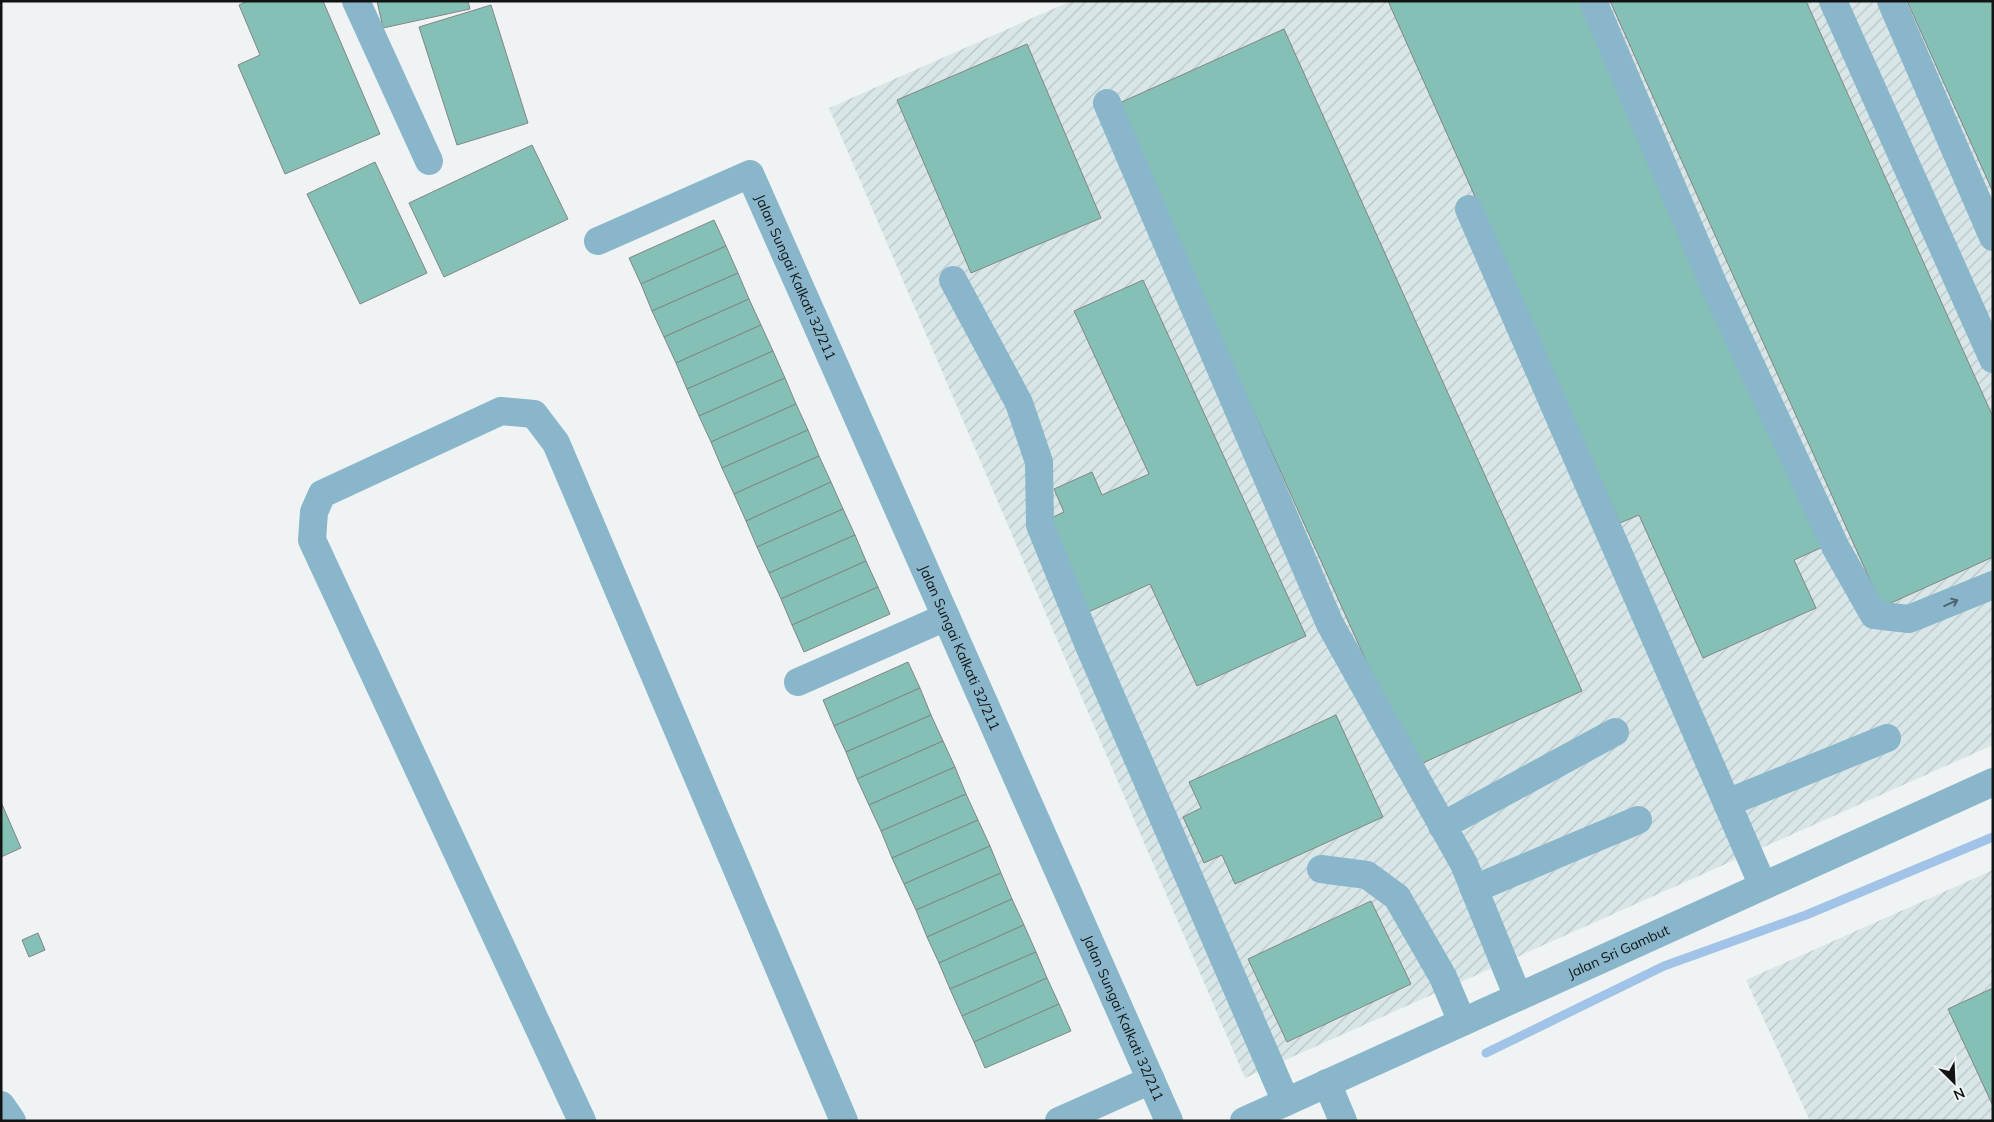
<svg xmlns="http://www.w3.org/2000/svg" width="1994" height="1122" viewBox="0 0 1994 1122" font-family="Mulish,sans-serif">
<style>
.industrial{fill:url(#industrial-furrows)}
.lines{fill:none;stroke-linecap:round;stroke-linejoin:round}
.stream{stroke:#a0c3e7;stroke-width:9}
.building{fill:#84c0b5;stroke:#828685}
.minor{stroke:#89b6ca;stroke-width:28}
.oneway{stroke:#4e656f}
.labels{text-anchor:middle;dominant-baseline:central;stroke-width:4.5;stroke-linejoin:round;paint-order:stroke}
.street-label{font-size:14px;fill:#121414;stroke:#eff3f3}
</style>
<defs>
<pattern id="industrial-furrows" width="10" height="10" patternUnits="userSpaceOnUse" patternTransform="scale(1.25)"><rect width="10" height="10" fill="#d9e6e7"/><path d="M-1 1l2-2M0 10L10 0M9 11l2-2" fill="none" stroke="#b9c4c5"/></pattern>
</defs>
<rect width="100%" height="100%" fill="#eff3f3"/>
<!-- industrial -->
<g class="industrial">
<polygon points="1071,1 1993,1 1993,745 1245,1078 829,108"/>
<polygon points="1993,870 1993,1121 1810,1121 1746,980"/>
</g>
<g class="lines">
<!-- stream -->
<polyline class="stream" points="1486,1053 1664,966 1806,915 1993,837"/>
</g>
<!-- building -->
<g class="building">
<polygon points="247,1 323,1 380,134 285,174 238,65 260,55 239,5"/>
<polygon points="377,1 468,1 470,9 383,28"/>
<polygon points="1388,1 1583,1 1825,546 1794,560 1816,608 1703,658 1639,515 1620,523"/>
<polygon points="1610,1 1806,1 1993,417 1993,557 1882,607"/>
<polygon points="1907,1 1993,1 1993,192"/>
<polygon points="491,5 528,123 457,145 419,27"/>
<polygon points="1284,29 1582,691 1414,767 1115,105"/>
<polygon points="1027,44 1101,218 971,273 897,100"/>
<polygon points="532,145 568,219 444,277 409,203"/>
<polygon points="375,162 427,273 360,304 307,194"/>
<polygon points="714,220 726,246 641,284 629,258"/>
<polygon points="726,246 738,273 652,311 641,284"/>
<polygon points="738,273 749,299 664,337 652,311"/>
<polygon points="1143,280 1306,636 1197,686 1150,584 1084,614 1042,522 1064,512 1054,489 1092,472 1102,495 1149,474 1074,311"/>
<polygon points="749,299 761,325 676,363 664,337"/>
<polygon points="761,325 773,351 687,389 676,363"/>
<polygon points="773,351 785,378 699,416 687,389"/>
<polygon points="785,378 796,404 711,442 699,416"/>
<polygon points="796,404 808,430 722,468 711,442"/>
<polygon points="808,430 819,456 734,494 722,468"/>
<polygon points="819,456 831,482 746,521 734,494"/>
<polygon points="831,482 843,509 757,547 746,521"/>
<polygon points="843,509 855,535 769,573 757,547"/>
<polygon points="855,535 866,561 781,599 769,573"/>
<polygon points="866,561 878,587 792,625 781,599"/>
<polygon points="878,587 890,614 804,652 792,625"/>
<polygon points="908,662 920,688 834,726 823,700"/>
<polygon points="920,688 931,715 846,752 834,726"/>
<polygon points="931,715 943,741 857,779 846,752"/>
<polygon points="1336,715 1383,817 1235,884 1222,855 1204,863 1183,817 1201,808 1189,782"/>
<polygon points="943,741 955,767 869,805 857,779"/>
<polygon points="955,767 966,794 881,831 869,805"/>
<polygon points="966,794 978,820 892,858 881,831"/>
<polygon points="1,802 21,848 1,857"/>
<polygon points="978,820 990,846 904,884 892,858"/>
<polygon points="990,846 1001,873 916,910 904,884"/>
<polygon points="1001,873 1012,899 927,937 916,910"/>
<polygon points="1012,899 1024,925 939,963 927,937"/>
<polygon points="1371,901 1411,984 1287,1042 1248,959"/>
<polygon points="1024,925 1036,952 950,989 939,963"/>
<polygon points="38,933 45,950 29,957 22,940"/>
<polygon points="1036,952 1047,978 962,1016 950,989"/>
<polygon points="1047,978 1059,1004 974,1042 962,1016"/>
<polygon points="1993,988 1993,1106 1948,1009"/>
<polygon points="1059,1004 1071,1031 985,1068 974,1042"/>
</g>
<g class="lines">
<!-- minor -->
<g class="minor">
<polyline points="356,1 429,161"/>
<polyline points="1593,1 1714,286 1836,548 1874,615 1909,619 1993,585"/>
<polyline points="1833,1 1993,359"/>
<polyline points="1891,1 1993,237"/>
<polyline points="1107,103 1330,624 1464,864 1518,997"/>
<polyline points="1469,209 1763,886"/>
<path id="s1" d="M598,241L750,174L1169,1121"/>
<polyline points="953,280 1019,403 1039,462 1040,525 1087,641 1286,1102"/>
<polyline points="798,682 946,617"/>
<polyline points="1727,803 1887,738"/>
<polyline points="1442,826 1615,732"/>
<polyline points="1321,869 1367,875 1397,897 1443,977 1462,1022"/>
<polyline points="1474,889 1638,820"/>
<polyline points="1327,1083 1343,1121"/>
<polyline points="1,1105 12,1121"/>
<polyline points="582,1121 312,540 314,512 322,494 501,411 534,414 556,443 844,1121"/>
<polyline points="1059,1121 1151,1080"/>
<path id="s2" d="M1244,1121L1993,782"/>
</g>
</g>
<!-- one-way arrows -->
<defs><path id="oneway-shaft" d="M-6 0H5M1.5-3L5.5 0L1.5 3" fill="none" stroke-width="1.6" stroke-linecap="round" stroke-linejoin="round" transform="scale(1.25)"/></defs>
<use class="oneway" href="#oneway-shaft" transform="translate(1951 603) rotate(-24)"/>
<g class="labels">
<!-- street labels -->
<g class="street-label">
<text stroke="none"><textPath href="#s1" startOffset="279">Jalan Sungai Kalkati 32/211</textPath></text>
<text stroke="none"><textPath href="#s1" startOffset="684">Jalan Sungai Kalkati 32/211</textPath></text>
<text stroke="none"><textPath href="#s2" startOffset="411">Jalan Sri Gambut</textPath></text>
<text stroke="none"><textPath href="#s1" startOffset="1089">Jalan Sungai Kalkati 32/211</textPath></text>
</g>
</g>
<!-- border -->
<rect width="1994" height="1122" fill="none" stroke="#121414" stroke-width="5"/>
<!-- north arrow -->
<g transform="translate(1954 1082) rotate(156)" stroke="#eff3f3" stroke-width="4" paint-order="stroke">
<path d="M0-4L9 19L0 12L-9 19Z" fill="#121414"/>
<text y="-8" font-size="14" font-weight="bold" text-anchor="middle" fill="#121414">N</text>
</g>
</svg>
